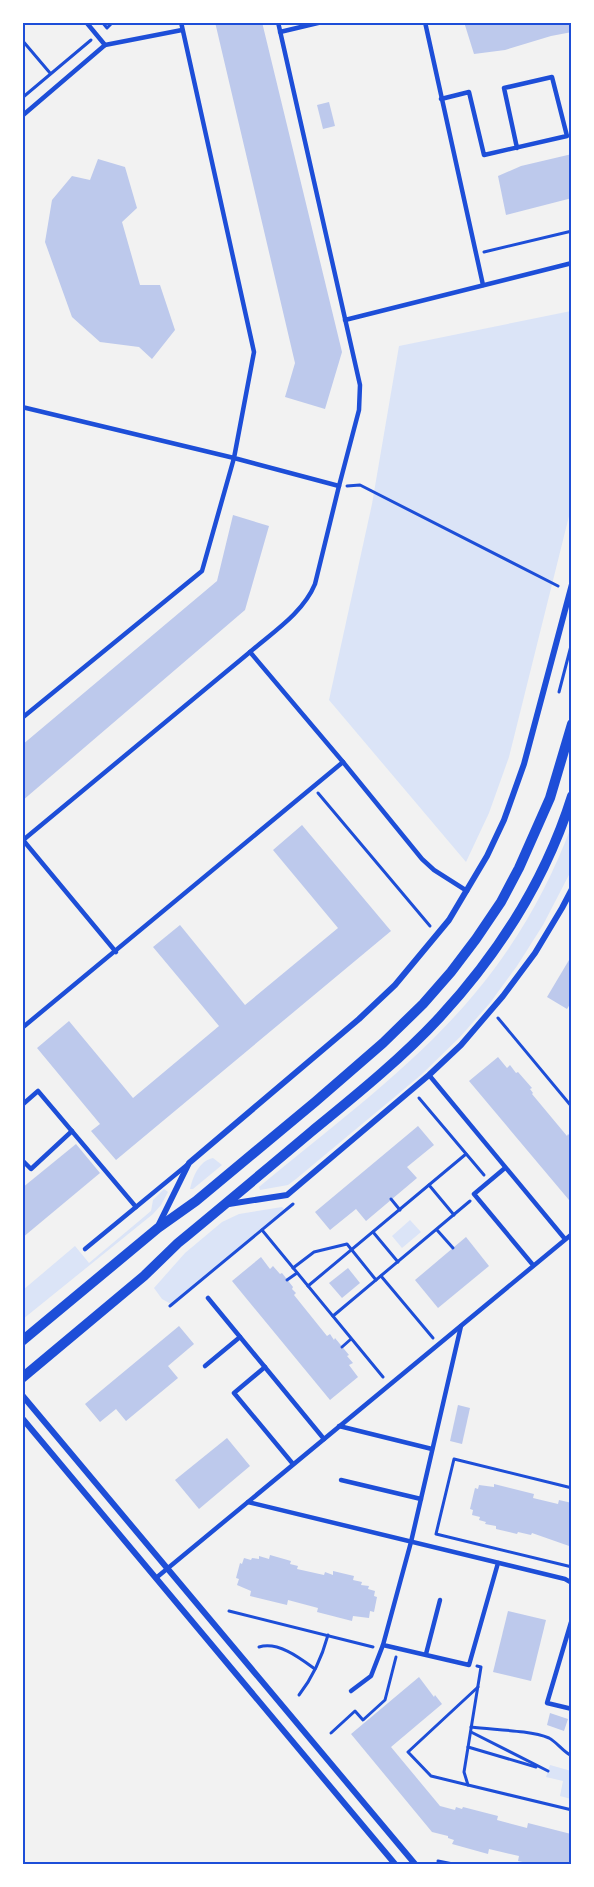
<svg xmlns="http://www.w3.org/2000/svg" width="594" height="1887" viewBox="0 0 594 1887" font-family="Montserrat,sans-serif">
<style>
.green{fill:#dbe4f7}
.building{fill:#bdc9ec}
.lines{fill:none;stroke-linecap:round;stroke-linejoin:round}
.path{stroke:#1d4ed8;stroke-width:3}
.service{stroke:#1d4ed8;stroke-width:4.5}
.minor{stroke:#1d4ed8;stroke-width:6}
.tertiary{stroke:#1d4ed8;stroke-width:10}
.neatline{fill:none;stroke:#1d4ed8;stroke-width:2}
</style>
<rect width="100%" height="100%" fill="#f2f2f2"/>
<!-- green -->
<g class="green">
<polygon points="571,311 571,508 509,757 489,813 466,862 329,700 372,504 399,346"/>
<path d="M571,827V871L543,925L517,966L490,1003L460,1037L421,1075L296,1179L288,1185L260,1190L259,1187C333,1125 414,1067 476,992C517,943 549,886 571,827Z"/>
<path d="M213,1158L222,1165L193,1189H190C193,1176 199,1161 213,1158Z"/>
<polygon points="164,1189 168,1192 161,1205 153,1214 23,1319 23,1290 75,1246 89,1263 151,1211 153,1200"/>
<polygon points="282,1207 285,1210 171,1304 162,1299 154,1288 185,1253 222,1222 239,1214"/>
<polygon points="410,1220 421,1232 402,1248 392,1236"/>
<polygon points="550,1765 571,1771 571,1799 560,1796 563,1781 546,1777"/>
</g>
<!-- building -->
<g class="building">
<polygon points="215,22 262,22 342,352 325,409 285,397 295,363"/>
<polygon points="464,22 572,22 572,32 551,36 505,50 474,54"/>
<polygon points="329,102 335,126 323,129 317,105"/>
<polygon points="572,154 572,198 506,215 498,176 521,166"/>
<polygon points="98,159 125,167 137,208 122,222 140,285 160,285 175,330 152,359 139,347 100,342 72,317 45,242 52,200 72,176 90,180"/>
<polygon points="233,515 269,526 245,610 22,801 22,745 217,581"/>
<polygon points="302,825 391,931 116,1160 91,1131 100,1124 37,1048 69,1021 133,1098 219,1026 153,947 180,925 245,1005 338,928 273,850"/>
<polygon points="572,955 572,1001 567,1009 547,997"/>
<polygon points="498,1057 507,1068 510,1065 516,1073 518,1072 532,1088 530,1089 533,1093 532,1094 567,1136 568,1134 572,1138 572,1197 569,1200 469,1081"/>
<polygon points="418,1126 434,1145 407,1167 417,1178 366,1221 356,1209 330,1230 315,1212"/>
<polygon points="76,1144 100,1173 22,1238 22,1188"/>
<polygon points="466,1237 489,1266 438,1308 415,1280"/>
<polygon points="261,1257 270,1269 273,1266 280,1274 282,1273 293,1287 292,1289 296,1293 294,1295 327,1336 330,1334 334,1340 335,1338 349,1355 347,1356 353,1363 349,1365 358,1377 330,1400 232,1281"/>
<polygon points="348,1268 360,1283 342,1298 329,1283"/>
<polygon points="179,1326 194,1344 168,1366 178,1378 126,1421 116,1409 100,1422 85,1404"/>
<polygon points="458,1405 470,1408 462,1444 450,1441"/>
<polygon points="227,1438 250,1466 199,1509 175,1480"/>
<polygon points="494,1484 534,1494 533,1498 558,1504 559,1500 572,1503 572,1547 532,1533 531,1535 518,1532 517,1534 496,1529 496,1526 485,1524 486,1522 479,1520 480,1517 472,1515 473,1510 470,1509 475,1488 478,1489 479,1485 494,1487"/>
<polygon points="270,1555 291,1561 290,1564 298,1566 297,1569 324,1575 325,1572 333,1575 333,1571 354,1576 353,1580 362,1582 361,1585 369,1586 368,1589 375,1591 374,1596 377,1597 374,1612 370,1611 369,1618 353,1616 352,1621 317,1612 318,1608 288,1600 287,1605 250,1596 251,1591 237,1585 239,1579 236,1578 240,1563 242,1564 244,1558 251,1560 252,1558 259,1559 259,1556 269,1559"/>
<polygon points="508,1611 546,1620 531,1681 493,1672"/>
<polygon points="419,1677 434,1697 435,1695 442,1704 391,1747 440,1806 455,1810 456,1807 462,1809 463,1807 498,1816 497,1820 527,1828 528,1823 571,1834 572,1859 570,1864 532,1864 518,1861 519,1856 489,1849 488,1854 452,1844 454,1840 448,1838 448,1836 432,1832 351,1734"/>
<polygon points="550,1713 568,1719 564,1731 547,1725"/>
</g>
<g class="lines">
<!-- path -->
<g class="path">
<polyline points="102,22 107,28 113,22"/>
<polyline points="22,40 50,73"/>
<polyline points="22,98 91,40"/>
<polyline points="484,252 572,231"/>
<polyline points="347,486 360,485 558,586"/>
<polyline points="559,692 572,642"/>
<polyline points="318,793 430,926"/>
<polyline points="498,1018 572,1107"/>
<polyline points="419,1098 484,1175"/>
<polyline points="429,1185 454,1215"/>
<polyline points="391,1199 400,1210"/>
<polyline points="262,1230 383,1377"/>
<polyline points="437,1230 453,1248"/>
<polyline points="373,1232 398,1262"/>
<polyline points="293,1268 314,1252 347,1244 376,1280"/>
<polyline points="381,1276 433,1338"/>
<polyline points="287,1280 297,1273"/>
<polyline points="308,1286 466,1154"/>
<polyline points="170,1306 293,1204"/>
<polyline points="333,1316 470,1201"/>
<polyline points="342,1347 351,1339"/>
<polyline points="572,1488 454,1459 436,1534 572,1567"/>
<polyline points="229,1611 373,1647"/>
<path d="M259,1647C278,1641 300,1658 315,1669"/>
<polyline points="477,1666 481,1667 464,1772 468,1785 572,1810"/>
<path d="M299,1695C313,1677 322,1657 328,1635"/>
<path d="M471,1727C493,1730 529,1730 549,1738C557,1742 563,1752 572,1756"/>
<polyline points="471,1732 548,1771"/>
<polyline points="331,1733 355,1711 363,1720 385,1700 396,1657"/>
<polyline points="468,1747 536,1767"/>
<polyline points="468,1785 431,1776 408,1752 478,1687"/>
<polyline points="438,1861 453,1864"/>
</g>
<!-- service -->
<g class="service">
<polyline points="86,22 105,45 182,30"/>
<polyline points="181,22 254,352 234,458 339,486 359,410 360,385 278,22"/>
<polyline points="425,22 483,285"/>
<polyline points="280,32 322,22"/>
<polyline points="441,99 469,92 484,155 567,136 552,77 504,88 517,148"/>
<polyline points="22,116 105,45"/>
<polyline points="345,320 572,263"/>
<polyline points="22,407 234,458 202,571 22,718"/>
<path d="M339,486L315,584C303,613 273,632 250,652L343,762"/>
<polyline points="23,840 116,952"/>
<polyline points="22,841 250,652"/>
<polyline points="22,1028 343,762 422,859 434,870 467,891"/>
<polyline points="429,1075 565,1239"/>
<polyline points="22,1105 38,1091 136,1207"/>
<polyline points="22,1160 31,1169 72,1131"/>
<polyline points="505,1168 474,1194 533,1265"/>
<polyline points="85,1249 187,1165"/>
<polyline points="208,1298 324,1439"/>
<polyline points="461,1326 411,1542 383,1645 469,1665 498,1563"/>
<polyline points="205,1366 240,1337"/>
<polyline points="265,1367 234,1393 293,1464"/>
<polyline points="339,1426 432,1449"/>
<polyline points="341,1480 421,1499"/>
<polyline points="248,1502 565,1579 572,1583"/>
<polyline points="156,1578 572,1234"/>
<polyline points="572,1619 547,1703 572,1709"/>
<polyline points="426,1654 440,1600"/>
<polyline points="351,1691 371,1676 383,1645"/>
</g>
<!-- minor -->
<g class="minor">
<polyline points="229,1204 287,1195 429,1075 461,1045 503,996 535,953 562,908 572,889"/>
<polyline points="159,1224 189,1163 359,1019 395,985 449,920 487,856 504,820 524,764 572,584"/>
<polyline points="22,1395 415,1864"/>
<polyline points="22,1418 395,1864"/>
</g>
<!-- tertiary -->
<g class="tertiary">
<polyline points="22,1341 158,1228 196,1201 315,1102 383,1043 423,1004 451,972 476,939 501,902 519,868 550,798 572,724"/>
<path d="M22,1378L144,1276L178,1243C223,1206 267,1169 311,1132C355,1096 401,1059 440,1017C498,954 546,879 572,796"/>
</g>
</g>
<!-- border -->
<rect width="594" height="1887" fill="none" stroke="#ffffff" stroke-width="48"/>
<rect x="24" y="24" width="546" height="1839" class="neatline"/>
</svg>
